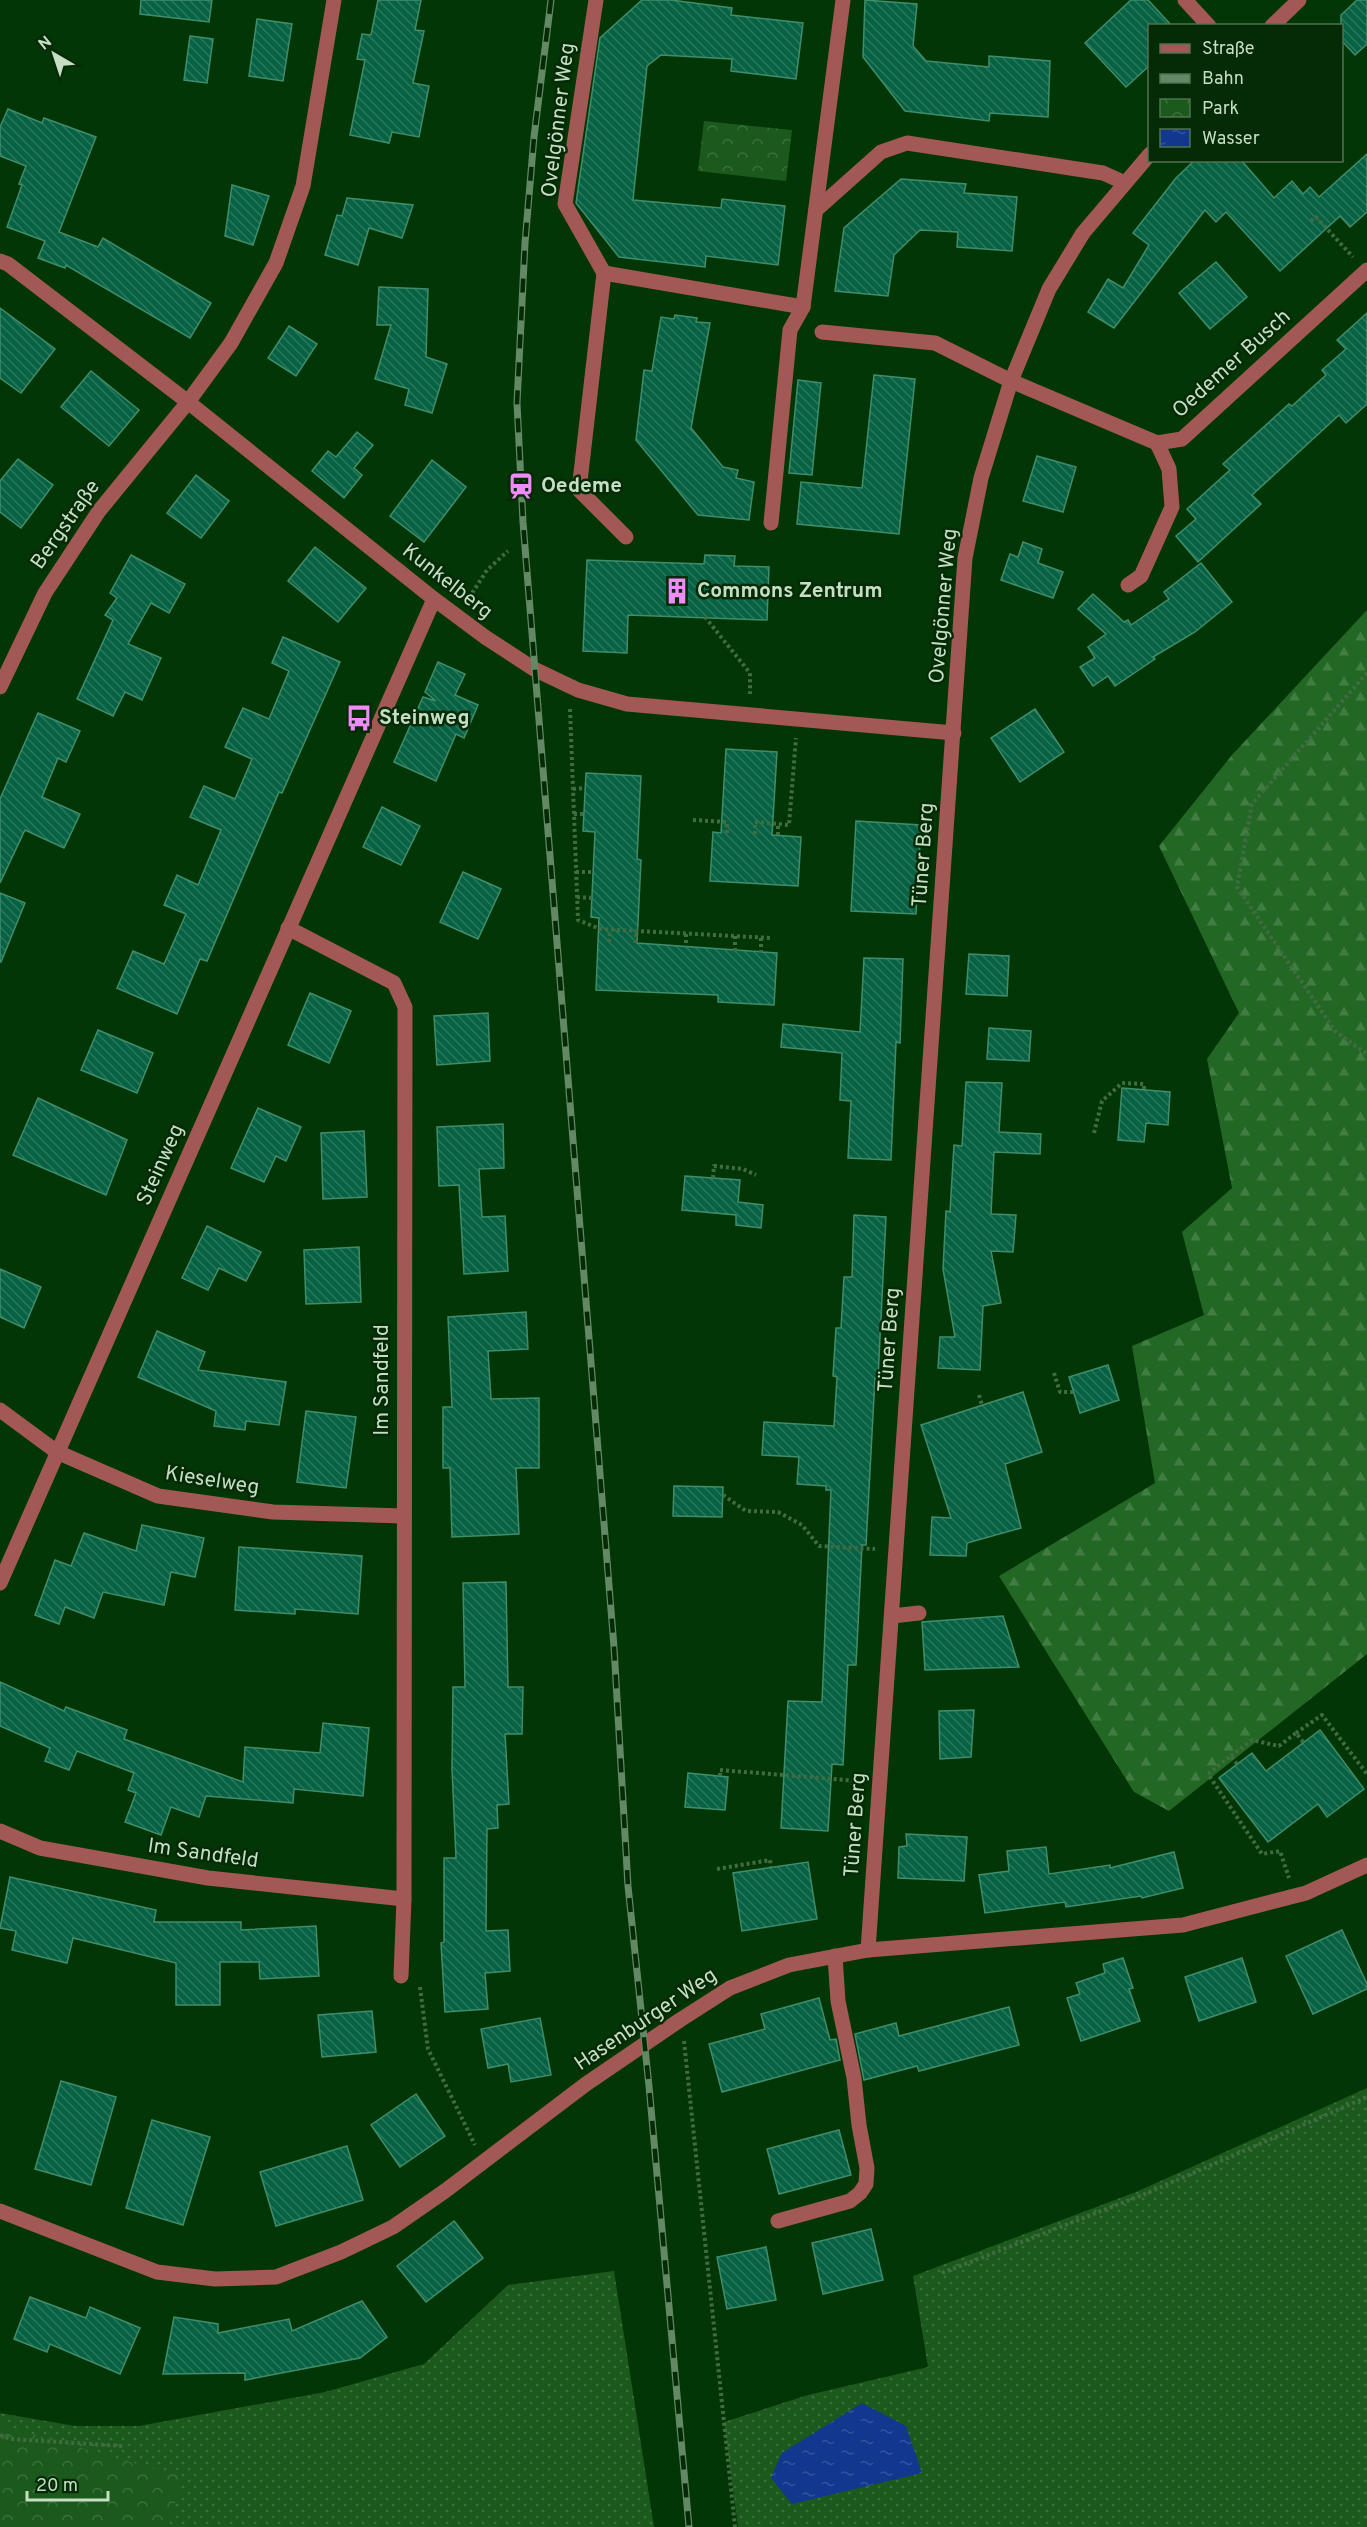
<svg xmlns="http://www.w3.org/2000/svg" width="1367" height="2527" viewBox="0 0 1367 2527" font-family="Overpass,sans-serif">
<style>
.grass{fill:url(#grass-dots)}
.forest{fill:url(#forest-firs)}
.park{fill:url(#park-crowns)}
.water{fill:url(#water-ripples)}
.building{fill:url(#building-back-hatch);stroke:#408d6c;stroke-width:1.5}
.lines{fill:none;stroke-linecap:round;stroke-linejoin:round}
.path{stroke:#416c42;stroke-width:4;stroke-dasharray:3 3;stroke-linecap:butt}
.minor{stroke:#a25956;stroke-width:15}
.rail-casing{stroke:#628963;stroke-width:7}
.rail{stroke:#052a06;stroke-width:4.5;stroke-dasharray:14;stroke-linecap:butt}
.labels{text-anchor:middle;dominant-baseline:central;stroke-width:5;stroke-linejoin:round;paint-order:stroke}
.street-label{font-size:21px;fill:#c6dfc4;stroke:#052a06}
.poi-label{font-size:21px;font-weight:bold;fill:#c6dfc4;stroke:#052a06;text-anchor:start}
</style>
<defs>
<pattern id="grass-dots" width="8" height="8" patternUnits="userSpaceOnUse" patternTransform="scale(1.5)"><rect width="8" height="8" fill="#1b591c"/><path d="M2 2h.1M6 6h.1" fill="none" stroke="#3b703b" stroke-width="1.8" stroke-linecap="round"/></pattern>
<pattern id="forest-firs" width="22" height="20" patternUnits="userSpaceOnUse" patternTransform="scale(1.5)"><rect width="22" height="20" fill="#236724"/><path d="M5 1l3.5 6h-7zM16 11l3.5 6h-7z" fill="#417c42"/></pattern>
<pattern id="park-crowns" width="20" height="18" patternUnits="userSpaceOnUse" patternTransform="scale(1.5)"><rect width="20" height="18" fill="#1b591c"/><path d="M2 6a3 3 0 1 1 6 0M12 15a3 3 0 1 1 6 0" fill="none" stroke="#3b703b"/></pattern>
<pattern id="water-ripples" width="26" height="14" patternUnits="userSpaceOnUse" patternTransform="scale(1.5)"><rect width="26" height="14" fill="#12378f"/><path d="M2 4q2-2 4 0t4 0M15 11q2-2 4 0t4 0" fill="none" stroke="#33549d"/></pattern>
<pattern id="building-back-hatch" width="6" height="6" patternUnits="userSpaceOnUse" patternTransform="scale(1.5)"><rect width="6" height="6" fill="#076143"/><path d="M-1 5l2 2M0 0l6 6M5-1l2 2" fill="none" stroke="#2a775c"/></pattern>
</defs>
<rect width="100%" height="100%" fill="#033606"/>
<!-- grass -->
<g class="grass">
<polygon points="1367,2088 1367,2527 738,2527 724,2422 808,2395 928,2367 913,2276 1136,2192"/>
<polygon points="614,2271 654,2527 0,2527 0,2413 75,2426 139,2426 325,2392 424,2364 508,2285"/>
</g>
<!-- forest -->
<polygon class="forest" points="1367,610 1367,1654 1169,1811 1134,1792 999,1576 1155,1483 1132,1346 1204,1315 1182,1232 1232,1188 1207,1059 1239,1013 1159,846 1232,755"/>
<!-- park -->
<g class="park">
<polygon points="704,121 792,130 786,181 698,171"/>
<polygon points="0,2425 183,2477 168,2527 0,2527"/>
</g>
<!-- water -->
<polygon class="water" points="862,2403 906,2426 922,2473 792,2504 771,2478 782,2453"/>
<!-- building -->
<g class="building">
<polygon points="141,0 212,0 209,22 140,14"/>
<polygon points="378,0 421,0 415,30 424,31 413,83 429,86 419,137 392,132 389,143 350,135 365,60 357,59 362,34 371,35"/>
<polygon points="642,0 671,0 732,8 731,15 803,23 796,79 731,71 732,59 661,55 647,66 633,200 721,208 722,199 785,206 778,265 706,256 705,267 619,257 576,203 600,38"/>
<polygon points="865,0 917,4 913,46 926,61 989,67 989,56 1050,61 1048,117 990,113 989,121 905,111 863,57"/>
<polygon points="1131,0 1148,0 1172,26 1149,26 1149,66 1126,87 1085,43"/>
<polygon points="1357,0 1367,0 1367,44 1355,55 1341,40 1341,15"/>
<polygon points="257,19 292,24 283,81 249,76"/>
<polygon points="190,36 213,39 207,83 184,80"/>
<polygon points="8,109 42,123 44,118 96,137 59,232 98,247 103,238 211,303 190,338 66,265 65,268 38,258 45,241 7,227 22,185 19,184 26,166 0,156 0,127"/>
<polygon points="1367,154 1367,212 1350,227 1340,216 1280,271 1226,212 1216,222 1205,210 1114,328 1088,312 1108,279 1123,288 1149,245 1133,233 1176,178 1195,160 1241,160 1274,198 1292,181 1303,194 1310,187 1319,197"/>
<polygon points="901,179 966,184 964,193 1017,197 1012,251 957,247 958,232 920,230 894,255 888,296 835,291 844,228"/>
<polygon points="232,185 269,196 253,245 225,236"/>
<polygon points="347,198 413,205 402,238 369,228 358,265 325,255 337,215 342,216"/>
<polygon points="1216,262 1247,297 1210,329 1179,293"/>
<polygon points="379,287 428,289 426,357 447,364 432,413 405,405 409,389 375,379 391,325 377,325"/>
<polygon points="0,308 55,349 21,393 0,378"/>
<polygon points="1367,313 1367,404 1346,423 1339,415 1252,495 1261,504 1198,562 1176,536 1196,519 1187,509 1230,470 1223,464 1289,404 1292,406 1326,375 1322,370 1346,349 1337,340"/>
<polygon points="675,315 697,318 696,322 710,323 691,428 723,467 738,470 736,478 754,482 749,520 698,515 636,440 644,370 652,371 661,317 674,319"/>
<polygon points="289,326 317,344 296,376 268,358"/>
<polygon points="91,371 139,410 109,446 61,407"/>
<polygon points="874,375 915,379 899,534 797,524 801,482 862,488"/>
<polygon points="798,380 821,383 812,475 789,473"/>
<polygon points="357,432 373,445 354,468 362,475 344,498 312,471 328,451 336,457"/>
<polygon points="1037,456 1076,467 1063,512 1023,501"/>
<polygon points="18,459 53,485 21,528 0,512 0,481"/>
<polygon points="432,460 466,487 424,542 390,516"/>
<polygon points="196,475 229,501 201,538 167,513"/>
<polygon points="1023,542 1042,549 1038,563 1063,572 1053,598 1001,580 1010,554 1018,557"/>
<polygon points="315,547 366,588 338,622 288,581"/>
<polygon points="131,555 185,584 169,613 151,603 128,644 161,658 142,700 125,692 113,716 77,699 113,620 105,615 117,598 110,593"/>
<polygon points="705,555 735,556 734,566 769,567 767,620 628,615 627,653 583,651 587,560 704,564"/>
<polygon points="1201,563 1232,602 1195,632 1153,657 1155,659 1115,686 1108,676 1093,686 1080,667 1095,658 1088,647 1106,634 1078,609 1093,594 1124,622 1128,620 1131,625 1169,599 1164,592"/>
<polygon points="283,637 340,662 282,793 279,792 207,961 200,959 177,1014 117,988 133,951 164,964 186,914 164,905 177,875 198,885 221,830 190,817 204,786 235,799 252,759 225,747 243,708 269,719 289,671 272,663"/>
<polygon points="438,662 465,674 455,695 478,705 464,738 456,734 436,781 394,762 423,697 436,701 425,692"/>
<polygon points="1035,709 1064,752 1020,782 991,738"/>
<polygon points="38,713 80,731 66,762 58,758 42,797 80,814 64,848 25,830 0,883 0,799"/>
<polygon points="726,749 777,752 772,835 801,837 798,886 710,881 713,832 721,833"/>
<polygon points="586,773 641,776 637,859 641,860 637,943 777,953 774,1005 718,1002 718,995 596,990 599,918 591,917 595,832 583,831"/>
<polygon points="382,807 420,826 401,865 363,847"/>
<polygon points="856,821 921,825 916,914 851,911"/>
<polygon points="463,872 501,889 478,939 440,922"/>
<polygon points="0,893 25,903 1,962 0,962"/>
<polygon points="969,954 1009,956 1007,996 966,994"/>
<polygon points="864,958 903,959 900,1043 896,1042 891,1160 848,1158 851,1101 840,1100 842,1053 781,1047 783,1024 860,1032"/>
<polygon points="310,993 351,1011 329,1063 288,1045"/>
<polygon points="488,1013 490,1061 437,1065 434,1016"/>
<polygon points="989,1028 1031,1031 1029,1061 987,1059"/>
<polygon points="98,1030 153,1053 137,1093 81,1070"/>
<polygon points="966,1082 1002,1083 999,1132 1041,1134 1040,1154 994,1152 991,1214 1016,1215 1013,1252 991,1251 1001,1303 983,1306 980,1370 938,1368 940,1337 955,1337 943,1269 946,1211 950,1212 954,1145 962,1146"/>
<polygon points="1122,1088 1170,1092 1168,1125 1146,1123 1144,1142 1118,1140"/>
<polygon points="38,1098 127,1140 106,1195 13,1155"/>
<polygon points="258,1108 301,1127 286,1161 276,1156 264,1182 231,1168"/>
<polygon points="503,1124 504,1168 479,1169 482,1217 505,1216 508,1271 464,1274 459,1185 439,1186 437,1127"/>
<polygon points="364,1131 367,1197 323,1199 321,1133"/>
<polygon points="685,1176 740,1180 738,1202 763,1205 761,1228 736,1225 736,1215 682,1210"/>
<polygon points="854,1215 886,1217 878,1378 875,1378 866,1545 862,1545 856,1665 848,1665 843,1765 832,1764 828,1831 781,1828 788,1701 822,1702 831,1490 826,1490 826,1486 797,1484 799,1457 762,1455 764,1422 834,1426 837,1377 833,1376 836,1328 841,1328 844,1277 852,1277"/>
<polygon points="207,1226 261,1252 246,1281 219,1268 208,1290 182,1278"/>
<polygon points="359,1247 361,1302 306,1304 304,1250"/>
<polygon points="0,1269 41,1287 24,1328 0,1317"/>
<polygon points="526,1312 528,1349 488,1351 491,1399 539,1398 539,1468 516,1468 519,1534 452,1537 450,1468 443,1468 443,1407 452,1407 448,1317"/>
<polygon points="157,1331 205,1352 198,1370 286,1382 279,1425 246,1421 245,1430 214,1426 216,1411 138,1377"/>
<polygon points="1108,1365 1119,1400 1080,1413 1069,1377"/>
<polygon points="1023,1392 1042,1452 1005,1464 1021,1528 967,1543 966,1556 930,1555 932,1517 951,1518 921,1425"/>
<polygon points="306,1411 356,1417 346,1488 297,1482"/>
<polygon points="674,1486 723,1487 722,1517 673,1516"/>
<polygon points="142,1525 204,1538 195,1577 171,1572 164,1605 103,1592 94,1618 65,1607 59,1624 35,1615 55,1560 71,1566 84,1533 136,1551"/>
<polygon points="239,1547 362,1556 358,1614 295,1609 295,1614 235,1610"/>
<polygon points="506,1582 508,1687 523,1687 522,1734 505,1734 509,1804 497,1805 498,1828 487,1829 486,1931 508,1930 510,1971 485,1973 488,2009 445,2012 441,1943 444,1942 444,1858 456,1858 452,1769 453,1687 465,1687 463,1583"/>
<polygon points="1003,1616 1019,1667 925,1670 922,1622"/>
<polygon points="0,1682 64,1711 66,1707 127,1730 124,1739 243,1782 245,1747 320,1753 323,1723 369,1728 363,1796 294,1789 293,1803 206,1796 199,1817 171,1807 161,1835 125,1822 136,1793 128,1790 134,1773 77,1751 69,1770 45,1761 50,1748 0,1726"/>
<polygon points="974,1710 971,1757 940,1759 939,1711"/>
<polygon points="1320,1730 1364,1789 1327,1817 1318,1804 1268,1842 1219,1778 1252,1753 1266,1771"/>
<polygon points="688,1773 728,1777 725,1810 685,1807"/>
<polygon points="906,1834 967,1837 964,1881 898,1878 899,1847 907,1846"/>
<polygon points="1046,1847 1049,1874 1110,1865 1110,1868 1174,1852 1183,1888 1142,1898 1141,1896 1066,1907 1065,1902 985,1913 979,1875 1009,1871 1007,1851"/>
<polygon points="808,1862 817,1919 742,1931 733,1873"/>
<polygon points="10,1877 156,1910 154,1922 241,1922 241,1930 316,1926 319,1976 260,1979 259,1962 220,1962 220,2005 176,2005 176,1963 73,1938 67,1963 12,1950 16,1931 0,1928"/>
<polygon points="1342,1930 1367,1984 1367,1989 1313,2014 1286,1956"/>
<polygon points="1123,1958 1133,1988 1129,1989 1140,2021 1081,2041 1067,1998 1080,1994 1076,1983 1105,1973 1103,1964"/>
<polygon points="1242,1958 1256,2002 1199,2021 1185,1977"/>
<polygon points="819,1998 830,2040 836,2039 840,2060 722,2092 709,2044 765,2029 761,2014"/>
<polygon points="1009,2007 1019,2045 919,2071 917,2066 864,2080 855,2034 896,2023 899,2036"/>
<polygon points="372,2011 376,2052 322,2057 318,2015"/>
<polygon points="540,2018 551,2075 511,2082 508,2064 488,2068 481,2029"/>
<polygon points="61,2081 116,2097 91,2185 35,2169"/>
<polygon points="416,2094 445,2136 400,2167 371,2125"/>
<polygon points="152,2120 210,2137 183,2225 126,2208"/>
<polygon points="839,2130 851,2175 779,2194 767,2149"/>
<polygon points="347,2146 363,2200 276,2226 260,2172"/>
<polygon points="454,2221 483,2258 426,2302 397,2266"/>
<polygon points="871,2229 883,2280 823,2294 812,2243"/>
<polygon points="766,2247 776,2300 727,2309 717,2257"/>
<polygon points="30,2297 86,2318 90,2307 140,2328 120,2374 50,2344 47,2352 14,2339"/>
<polygon points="362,2301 387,2337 360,2358 245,2380 245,2373 163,2374 174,2317 218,2324 218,2333 289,2319 292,2331"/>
</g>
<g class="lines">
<!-- path -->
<g class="path">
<polyline points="1311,221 1316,217 1353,257"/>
<polyline points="469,598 487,570 508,551"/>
<polyline points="705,617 750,673 750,694"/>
<polyline points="1367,673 1252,804 1237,887 1335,1031 1367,1054"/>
<polyline points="570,709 578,920 600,929 772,938"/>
<polyline points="573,789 585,788"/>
<polyline points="574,814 584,814"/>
<polyline points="693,820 727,822 727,833"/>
<polyline points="755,834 755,822 789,825 796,738"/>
<polyline points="778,835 778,824"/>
<polyline points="576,872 593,872"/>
<polyline points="577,897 592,898"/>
<polyline points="686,934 686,946"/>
<polyline points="735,936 735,951"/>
<polyline points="761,938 761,952"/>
<polyline points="609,942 610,930"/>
<polyline points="635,943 637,931"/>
<polyline points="1094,1133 1102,1101 1122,1083 1144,1084 1144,1090"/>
<polyline points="713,1178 714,1166 743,1169 756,1175"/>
<polyline points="1054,1373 1060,1392 1073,1392"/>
<polyline points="979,1395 982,1405"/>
<polyline points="723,1495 746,1511 778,1512 802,1525 819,1546 875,1549"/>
<polyline points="1296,1733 1322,1715 1367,1774"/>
<polyline points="1231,1756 1252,1740 1279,1746 1296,1733 1304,1743"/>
<polyline points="1237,1764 1231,1756 1208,1774 1262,1854 1280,1851 1289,1878"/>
<polyline points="720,1776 720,1770 859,1781"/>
<polyline points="717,1869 770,1860 771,1867"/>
<polyline points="420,1987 428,2049 475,2145"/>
<polyline points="684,2041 735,2527"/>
<polyline points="942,2273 1145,2194 1367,2097"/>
<polyline points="0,2435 11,2439 124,2446"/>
</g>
<!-- minor -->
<g class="minor">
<polyline points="596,0 565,204 604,273 579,490 626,537"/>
<polyline points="1185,0 1209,26"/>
<polyline points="1272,26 1299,0"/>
<polyline points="816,210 881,152 907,143 1103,173 1123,182"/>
<polyline points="0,261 8,264 188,402 434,599 485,637 534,669 578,690 627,704 954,733"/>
<polyline points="604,273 803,307"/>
<polyline points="822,332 935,343 1011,381 1157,443 1182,439 1367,270"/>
<polyline points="771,523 790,330 803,307 843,0"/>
<polyline points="1128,585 1141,576 1172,507 1169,469 1157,443"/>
<polyline points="0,687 45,593 99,511 188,402 231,343 276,263 303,186 334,0"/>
<polyline points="0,1410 57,1452 158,1496 273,1512 403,1516"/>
<polyline points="0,1583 434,599"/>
<polyline points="892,1616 919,1613"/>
<polyline points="0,1831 40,1848 208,1878 404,1899 405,1007 394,983 288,928"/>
<polyline points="868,1950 965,558 981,478 1011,381 1049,289 1083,233 1150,154"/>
<polyline points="401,1976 404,1899"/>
<polyline points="0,2211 157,2272 215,2279 276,2277 341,2252 393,2227 445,2191 586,2084 680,2020 730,1988 789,1965 868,1950 1183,1925 1306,1893 1367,1865"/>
<polyline points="778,2221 850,2201 860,2193 866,2184 867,2168 859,2125 854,2078 838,2001 835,1956"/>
</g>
<!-- rail casing -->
<g class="rail-casing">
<polyline id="rail" points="551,0 534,137 525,243 517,403 523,522 614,1647 628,1886 649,2086 689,2527"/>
</g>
<!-- rail -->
<use href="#rail" class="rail"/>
</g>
<!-- icons -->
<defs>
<g id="station-bare" transform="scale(2.07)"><path d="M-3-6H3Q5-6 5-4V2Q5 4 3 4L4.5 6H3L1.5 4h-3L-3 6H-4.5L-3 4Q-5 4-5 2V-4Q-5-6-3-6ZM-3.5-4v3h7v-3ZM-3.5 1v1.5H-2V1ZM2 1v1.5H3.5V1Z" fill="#ee8cf8" stroke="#052a06" stroke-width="2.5" paint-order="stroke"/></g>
<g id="building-bare" transform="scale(2.07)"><path d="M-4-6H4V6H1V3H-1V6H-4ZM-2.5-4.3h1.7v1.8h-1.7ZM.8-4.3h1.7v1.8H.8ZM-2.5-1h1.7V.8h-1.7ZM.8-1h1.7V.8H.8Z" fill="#ee8cf8" stroke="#052a06" stroke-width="2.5" paint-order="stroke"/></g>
<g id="bus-bare" transform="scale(2.07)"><path d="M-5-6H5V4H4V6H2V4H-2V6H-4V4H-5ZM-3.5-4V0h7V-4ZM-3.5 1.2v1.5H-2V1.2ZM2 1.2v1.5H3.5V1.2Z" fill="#ee8cf8" stroke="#052a06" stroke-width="2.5" paint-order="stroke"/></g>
</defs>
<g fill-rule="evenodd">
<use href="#station-bare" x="521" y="486"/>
<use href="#building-bare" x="677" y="591"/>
<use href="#bus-bare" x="359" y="718"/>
</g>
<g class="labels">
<!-- street labels -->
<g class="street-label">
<text transform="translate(559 120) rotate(-83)">Ovelgönner Weg</text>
<text transform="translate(1232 364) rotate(-42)">Oedemer Busch</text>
<text transform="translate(66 525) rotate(-55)">Bergstraße</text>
<text transform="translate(447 582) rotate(38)">Kunkelberg</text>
<text transform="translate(944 606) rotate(-85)">Ovelgönner Weg</text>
<text transform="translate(924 855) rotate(-86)">Tüner Berg</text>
<text transform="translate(161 1165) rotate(-66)">Steinweg</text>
<text transform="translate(890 1340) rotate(-86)">Tüner Berg</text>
<text transform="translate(382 1380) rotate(-90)">Im Sandfeld</text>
<text transform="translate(212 1481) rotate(9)">Kieselweg</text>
<text transform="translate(856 1825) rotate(-86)">Tüner Berg</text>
<text transform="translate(203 1854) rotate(8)">Im Sandfeld</text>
<text transform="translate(646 2020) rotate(-34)">Hasenburger Weg</text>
</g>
<!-- poi labels -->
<g class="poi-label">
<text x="541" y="486">Oedeme</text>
<text x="697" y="591">Commons Zentrum</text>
<text x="379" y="718">Steinweg</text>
</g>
</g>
<!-- legend -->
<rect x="1148" y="24" width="195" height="138" fill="#052a06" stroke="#527252" stroke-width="1.5"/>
<rect x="1160" y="44" width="30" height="9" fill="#a25956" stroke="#527252" stroke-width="1.5"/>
<text x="1202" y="54" font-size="18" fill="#c6dfc4">Straße</text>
<rect x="1160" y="74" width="30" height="9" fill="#628963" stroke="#527252" stroke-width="1.5"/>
<text x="1202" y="84" font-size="18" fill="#c6dfc4">Bahn</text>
<rect x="1160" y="99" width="30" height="18" fill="url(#park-crowns)" stroke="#527252" stroke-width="1.5"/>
<text x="1202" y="114" font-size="18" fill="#c6dfc4">Park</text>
<rect x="1160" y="129" width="30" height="18" fill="url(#water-ripples)" stroke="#527252" stroke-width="1.5"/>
<text x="1202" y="144" font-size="18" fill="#c6dfc4">Wasser</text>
<!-- north arrow -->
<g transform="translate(54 54) rotate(321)" stroke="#052a06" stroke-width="4.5" paint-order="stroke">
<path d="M0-4.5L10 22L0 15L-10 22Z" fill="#c6dfc4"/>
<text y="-9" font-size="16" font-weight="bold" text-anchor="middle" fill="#c6dfc4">N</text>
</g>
<!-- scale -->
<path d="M27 2491v9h81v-9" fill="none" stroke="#c6dfc4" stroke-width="3"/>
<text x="36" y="2491" font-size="18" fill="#c6dfc4" stroke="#052a06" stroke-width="4.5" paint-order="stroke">20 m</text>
</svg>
